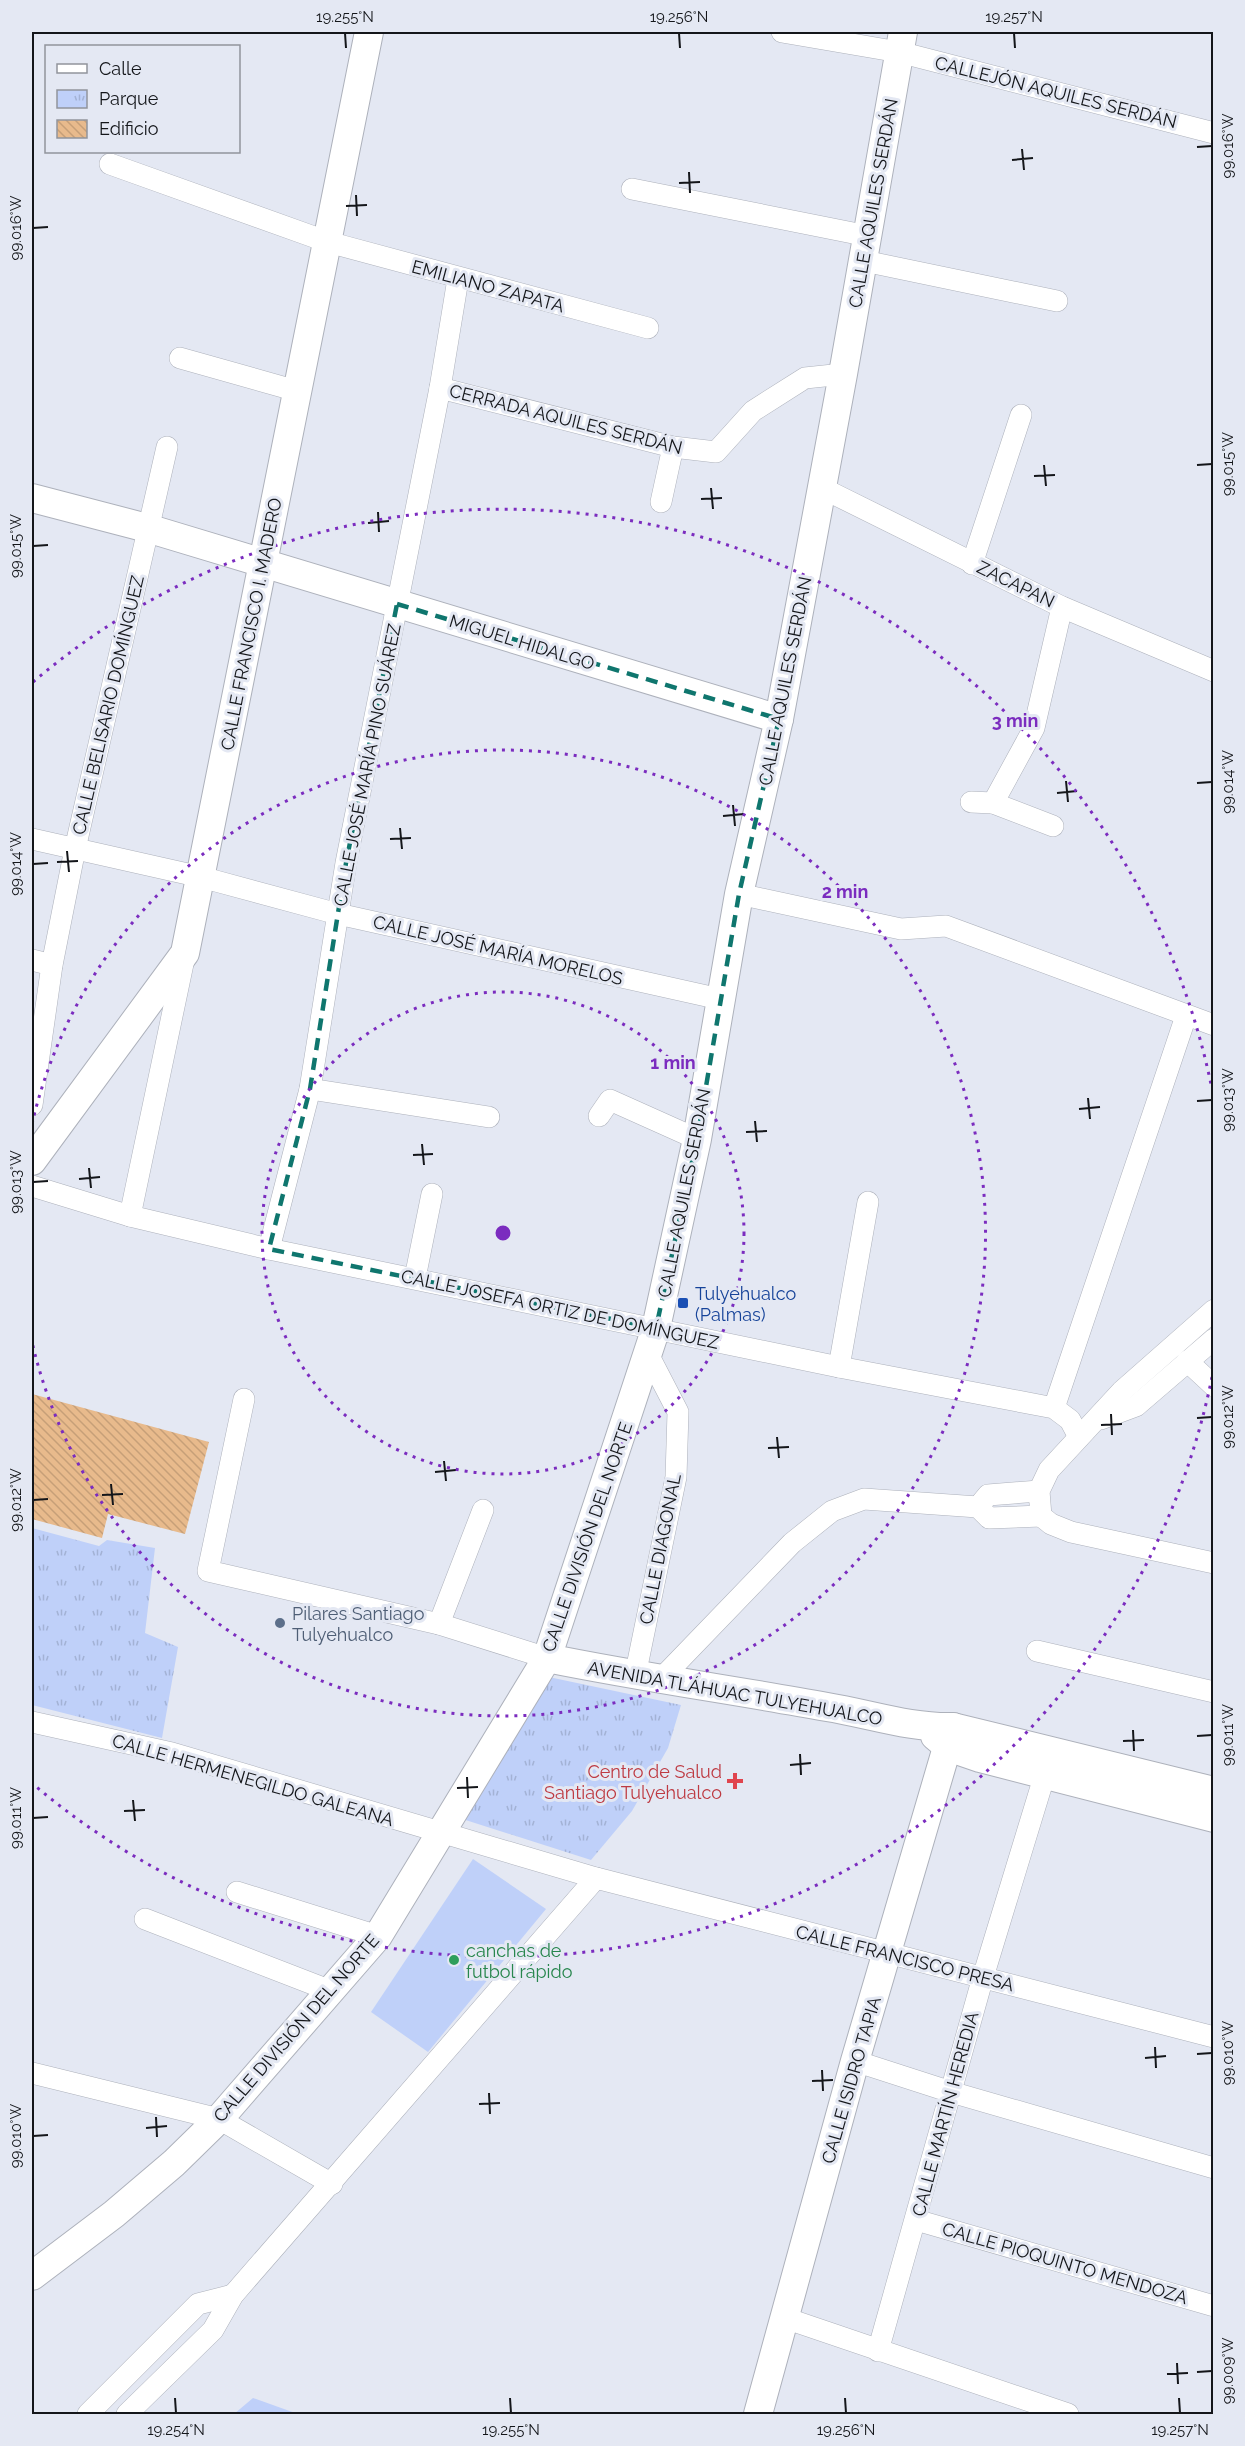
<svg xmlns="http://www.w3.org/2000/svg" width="1245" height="2446" viewBox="0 0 1245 2446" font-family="Raleway,sans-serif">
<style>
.grass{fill:#bfd0f9}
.park{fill:url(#park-tufts)}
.building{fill:url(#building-back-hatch)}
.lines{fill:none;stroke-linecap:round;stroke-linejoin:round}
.street-casing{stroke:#adb1bb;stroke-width:22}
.secondary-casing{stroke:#adb1bb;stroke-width:30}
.street{stroke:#fff;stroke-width:21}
.secondary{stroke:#fff;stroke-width:28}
.marked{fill:none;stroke:#0f766e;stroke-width:4.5;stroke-dasharray:12 8;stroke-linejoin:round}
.ticks{fill:none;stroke:#14161a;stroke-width:2}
.ring{fill:none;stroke:#7b2cbf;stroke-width:3;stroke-dasharray:3 6}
.transit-dot{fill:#1a4fb4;stroke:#e4e8f3;stroke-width:2}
.service-dot{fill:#5c6f8a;stroke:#e4e8f3;stroke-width:2}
.health-dot{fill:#e0444e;stroke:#e4e8f3;stroke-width:2}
.leisure-dot{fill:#2e9e5b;stroke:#e4e8f3;stroke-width:2}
.labels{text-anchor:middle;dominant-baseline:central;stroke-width:6;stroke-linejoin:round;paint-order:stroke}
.street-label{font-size:18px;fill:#14161a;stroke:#e4e8f3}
.transit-label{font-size:18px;fill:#164399;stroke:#e4e8f3;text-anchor:start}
.service-label{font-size:18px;fill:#4e5e75;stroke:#e4e8f3;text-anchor:start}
.health-label{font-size:18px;fill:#be3a42;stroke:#e4e8f3;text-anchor:end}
.leisure-label{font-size:18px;fill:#27864d;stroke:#e4e8f3;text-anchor:start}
.centre{fill:#7b2cbf;stroke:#e4e8f3;stroke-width:3}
.ring-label{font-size:18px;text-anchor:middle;font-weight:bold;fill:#7b2cbf;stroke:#e4e8f3;stroke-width:6;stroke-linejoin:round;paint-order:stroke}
.neatline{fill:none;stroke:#14161a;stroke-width:2}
.ticks-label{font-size:15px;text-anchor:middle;fill:#14161a}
</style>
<defs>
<pattern id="park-tufts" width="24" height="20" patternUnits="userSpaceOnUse" patternTransform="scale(1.5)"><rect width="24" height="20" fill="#bfd0f9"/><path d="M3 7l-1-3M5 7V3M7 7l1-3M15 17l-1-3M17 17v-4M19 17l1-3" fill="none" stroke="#a3b2d5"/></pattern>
<pattern id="building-back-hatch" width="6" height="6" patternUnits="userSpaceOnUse" patternTransform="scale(1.5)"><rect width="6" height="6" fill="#e8ba8c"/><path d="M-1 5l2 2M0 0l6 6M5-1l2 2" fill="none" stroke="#c69f78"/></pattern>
</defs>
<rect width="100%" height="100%" fill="#e4e8f3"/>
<!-- grass -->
<g class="grass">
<polygon points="473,1859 546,1909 428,2052 371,2012"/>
<polygon points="253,2398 298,2414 234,2414"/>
</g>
<!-- park -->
<g class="park">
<polygon points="32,1528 99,1546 107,1540 155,1548 145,1633 178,1647 162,1738 32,1705"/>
<polygon points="544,1676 681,1705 668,1748 632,1811 591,1860 453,1816"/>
</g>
<!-- building -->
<polygon class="building" points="32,1394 209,1442 185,1534 108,1514 102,1538 32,1519"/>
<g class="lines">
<!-- street casing -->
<g class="street-casing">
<g id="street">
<polyline points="782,32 899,52 1214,133"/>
<polyline points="110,164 328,242 648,328"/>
<polyline points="632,189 868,236"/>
<polyline points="864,261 1057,301"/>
<polyline points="180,358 297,391"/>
<polyline points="440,388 673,447 716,452 753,411 805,378 843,374"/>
<polyline points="822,488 1062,607 1214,671"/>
<polyline points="661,502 673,447"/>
<polyline points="972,564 1021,415"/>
<polyline points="971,802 993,803 1053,826"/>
<polyline points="993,803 1034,728 1062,607"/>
<polyline points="32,839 201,877 338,914 720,999"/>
<polyline points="739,894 901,929 946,926 1214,1025"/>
<polyline points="32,960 52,965"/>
<polyline points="310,1089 489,1117"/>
<polyline points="32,1105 52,965 75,849 167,447"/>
<polyline points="599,1116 610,1100 697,1139"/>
<polyline points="32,1186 130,1216 269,1249 839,1367 1054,1408 1070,1420 1079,1437"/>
<polyline points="130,1216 184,959"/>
<polyline points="269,1249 310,1089 346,863 440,388 458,279"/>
<polyline points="415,1278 432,1194"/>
<polyline points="1187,1361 1214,1386"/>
<polyline points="839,1367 868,1202"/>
<polyline points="244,1399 208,1571 439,1624 547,1658"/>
<polyline points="1054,1408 1186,1016"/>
<polyline points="1101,1419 1136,1406 1214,1339"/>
<polyline points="978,1507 988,1495 1039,1491"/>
<polyline points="1041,1516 1039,1491 1049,1470 1122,1391 1214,1310"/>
<polyline points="1041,1516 1051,1524 1071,1532 1214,1563"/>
<polyline points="439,1624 483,1510"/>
<polyline points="1037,1651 1214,1692"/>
<polyline points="635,1676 676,1477 678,1412 649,1356"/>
<polyline points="660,1680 792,1543 832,1511 864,1499 978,1507 989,1518 1041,1516"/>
<polyline points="32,1722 172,1753 596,1878 1214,2037"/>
<polyline points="237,1892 378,1936"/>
<polyline points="145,1919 331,1991"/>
<polyline points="855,2061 951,2092 1214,2168"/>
<polyline points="32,2073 219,2119 332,2184"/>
<polyline points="916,2220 1214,2306"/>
<polyline points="785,2318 1068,2414"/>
<polyline points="878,2351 983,1977 1045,1774"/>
<polyline points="88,2414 198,2304 233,2295"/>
<polyline points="127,2414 213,2330 233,2295 596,1878"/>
</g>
</g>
<!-- secondary casing -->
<g class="secondary-casing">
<g id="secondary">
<polyline points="32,498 147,528 779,719"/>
<polyline points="32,1161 185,953 369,32"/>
<path d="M547,1658C640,1677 734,1690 827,1707C870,1714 909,1728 953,1727L1214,1791"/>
<polyline points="935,1736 948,1747 980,1758 1214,1818"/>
<polyline points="32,2276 114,2214 174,2163 219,2119 378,1936 547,1658 656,1328 697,1139 739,894 779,719 843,374 903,32"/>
<polyline points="758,2414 855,2061 953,1727"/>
</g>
</g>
<!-- street -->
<use href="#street" class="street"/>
<!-- secondary -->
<use href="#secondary" class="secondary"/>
</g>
<!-- marked area -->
<path class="marked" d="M397,604L779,719L739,894L697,1139L656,1328L269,1249L310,1089L346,863Z"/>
<!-- ticks -->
<path class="ticks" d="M345,33L346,48M679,33L680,48M1014,33L1015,48M1197,147L1212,146M1022,149L1024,170M1012,160L1033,158M689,172L690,193M679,183L700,182M356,195L357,216M346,206L367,205M33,228L48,227M1044,465L1046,486M1197,465L1212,464M1034,476L1055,475M711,488L713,509M701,499L722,498M378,512L379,532M368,523L389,521M33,546L48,545M1066,781L1068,802M1197,783L1212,782M1057,793L1077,791M733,805L735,826M723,816L744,814M400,828L402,849M390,839L411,838M67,851L69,872M57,862L78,861M33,864L48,863M1088,1098L1090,1119M1197,1101L1212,1100M1079,1109L1100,1107M755,1121L757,1142M746,1132L767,1131M422,1144L424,1165M413,1155L433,1154M89,1168L91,1188M79,1179L100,1177M33,1182L48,1181M1111,1414L1112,1435M1197,1418L1212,1417M1101,1425L1122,1424M777,1437L779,1458M768,1448L789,1447M444,1461L446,1481M435,1472L456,1470M111,1484L113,1505M102,1495L123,1494M33,1500L48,1499M1133,1730L1134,1751M1197,1736L1212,1735M1123,1741L1144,1740M800,1754L801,1775M790,1765L811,1763M467,1777L468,1798M457,1788L478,1787M133,1800L135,1821M124,1811L145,1810M33,1818L48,1817M1155,2047L1156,2068M1197,2054L1212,2053M1145,2058L1166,2056M822,2070L823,2091M812,2081L833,2080M489,2093L490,2114M479,2104L500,2103M156,2117L157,2137M146,2128L167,2126M33,2136L48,2135M1177,2363L1178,2384M1197,2372L1212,2371M1167,2374L1188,2373M175,2398L176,2413M510,2398L511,2413M845,2398L846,2413M1179,2398L1180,2413"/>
<!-- distance rings -->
<g class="ring">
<circle cx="503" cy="1233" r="241"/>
<path d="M32 1124A483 483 0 1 1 32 1342"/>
<path d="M1212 1377A724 724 0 0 1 33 1784M33 682A724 724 0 0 1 1212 1089"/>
</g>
<!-- markers -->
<rect class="transit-dot" x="677" y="1297" width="12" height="12" rx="3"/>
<circle class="service-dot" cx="280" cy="1623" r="6"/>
<path class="health-dot" d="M732 1772h6v6h6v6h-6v6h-6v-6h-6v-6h6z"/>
<circle class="leisure-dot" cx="454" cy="1960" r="6"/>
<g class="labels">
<!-- street labels -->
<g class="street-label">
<text transform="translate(1056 92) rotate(14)">CALLEJÓN AQUILES SERDÁN</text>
<text transform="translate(873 203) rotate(-80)">CALLE AQUILES SERDÁN</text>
<text transform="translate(488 286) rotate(15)">EMILIANO ZAPATA</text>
<text transform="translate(566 419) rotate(14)">CERRADA AQUILES SERDÁN</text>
<text transform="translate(1016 584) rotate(26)">ZACAPAN</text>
<text transform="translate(251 624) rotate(-79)">CALLE FRANCISCO I. MADERO</text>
<text transform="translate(522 642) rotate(17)">MIGUEL HIDALGO</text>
<text transform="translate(785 681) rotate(-79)">CALLE AQUILES SERDÁN</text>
<text transform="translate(108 705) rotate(-77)">CALLE BELISARIO DOMÍNGUEZ</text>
<text transform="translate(367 765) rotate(-79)">CALLE JOSÉ MARÍA PINO SUÁREZ</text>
<text transform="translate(498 950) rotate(13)">CALLE JOSÉ MARÍA MORELOS</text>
<text transform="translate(684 1193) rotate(-79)">CALLE AQUILES SERDÁN</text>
<text transform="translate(560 1309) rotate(12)">CALLE JOSEFA ORTIZ DE DOMÍNGUEZ</text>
<text transform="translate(587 1537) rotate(-71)">CALLE DIVISIÓN DEL NORTE</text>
<text transform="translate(660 1549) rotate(-79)">CALLE DIAGONAL</text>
<text transform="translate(735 1693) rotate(10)">AVENIDA TLÁHUAC TULYEHUALCO</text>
<text transform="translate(253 1780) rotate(16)">CALLE HERMENEGILDO GALEANA</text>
<text transform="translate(905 1958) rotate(14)">CALLE FRANCISCO PRESA</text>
<text transform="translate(296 2028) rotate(-49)">CALLE DIVISIÓN DEL NORTE</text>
<text transform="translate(851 2080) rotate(-74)">CALLE ISIDRO TAPIA</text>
<text transform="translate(945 2114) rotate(-75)">CALLE MARTÍN HEREDIA</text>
<text transform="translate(1065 2263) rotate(16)">CALLE PIOQUINTO MENDOZA</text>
</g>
<!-- transit labels -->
<g class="transit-label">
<text x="695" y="1293">Tulyehualco<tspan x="695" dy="21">(Palmas)</tspan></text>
</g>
<!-- service labels -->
<g class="service-label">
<text x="292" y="1613">Pilares Santiago<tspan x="292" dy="21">Tulyehualco</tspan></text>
</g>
<!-- health labels -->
<g class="health-label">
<text x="722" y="1771">Centro de Salud<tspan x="722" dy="21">Santiago Tulyehualco</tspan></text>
</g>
<!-- leisure labels -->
<g class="leisure-label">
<text x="466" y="1950">canchas de<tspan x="466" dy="21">futbol rápido</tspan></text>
</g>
</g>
<circle cx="503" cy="1233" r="9" class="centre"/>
<g class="ring-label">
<text x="1015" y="727">3 min</text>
<text x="845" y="898">2 min</text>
<text x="673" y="1069">1 min</text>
</g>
<!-- border -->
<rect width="1245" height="2446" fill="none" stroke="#e4e8f3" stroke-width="66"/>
<!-- legend -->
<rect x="45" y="45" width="195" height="108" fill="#e4e8f3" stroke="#91949c" stroke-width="1.5"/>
<rect x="57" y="64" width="30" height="9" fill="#ffffff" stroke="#91949c" stroke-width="1.5"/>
<text x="99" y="75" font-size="18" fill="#14161a">Calle</text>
<rect x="57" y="90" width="30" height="18" fill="url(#park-tufts)" stroke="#91949c" stroke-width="1.5"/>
<text x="99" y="105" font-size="18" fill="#14161a">Parque</text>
<rect x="57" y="120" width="30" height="18" fill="url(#building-back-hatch)" stroke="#91949c" stroke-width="1.5"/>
<text x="99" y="135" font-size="18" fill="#14161a">Edificio</text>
<rect x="33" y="33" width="1179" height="2380" class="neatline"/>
<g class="ticks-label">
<text x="345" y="22">19.255°N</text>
<text x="679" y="22">19.256°N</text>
<text x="1014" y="22">19.257°N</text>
<text transform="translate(1228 146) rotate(-90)" y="5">99.016°W</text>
<text transform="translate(16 228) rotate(-90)" y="5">99.016°W</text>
<text transform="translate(1228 464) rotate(-90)" y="5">99.015°W</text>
<text transform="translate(16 546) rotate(-90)" y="5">99.015°W</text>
<text transform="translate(1228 782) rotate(-90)" y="5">99.014°W</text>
<text transform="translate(16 864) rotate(-90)" y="5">99.014°W</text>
<text transform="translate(1228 1100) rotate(-90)" y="5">99.013°W</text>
<text transform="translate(16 1182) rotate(-90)" y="5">99.013°W</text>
<text transform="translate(1228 1417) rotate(-90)" y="5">99.012°W</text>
<text transform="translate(16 1500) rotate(-90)" y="5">99.012°W</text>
<text transform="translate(1228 1735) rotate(-90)" y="5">99.011°W</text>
<text transform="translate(16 1818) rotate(-90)" y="5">99.011°W</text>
<text transform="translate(1228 2053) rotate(-90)" y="5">99.010°W</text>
<text transform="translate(16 2136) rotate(-90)" y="5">99.010°W</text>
<text transform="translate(1228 2371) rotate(-90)" y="5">99.009°W</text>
<text x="176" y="2435">19.254°N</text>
<text x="511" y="2435">19.255°N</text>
<text x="846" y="2435">19.256°N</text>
<text x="1180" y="2435">19.257°N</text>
</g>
</svg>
